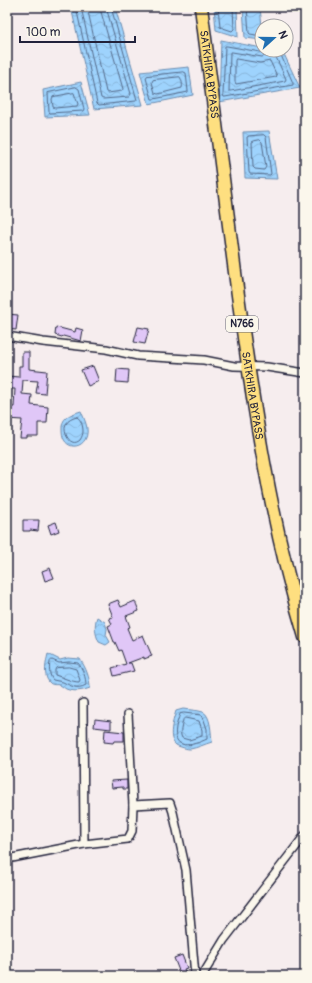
<svg xmlns="http://www.w3.org/2000/svg" width="312" height="983" viewBox="0 0 312 983" font-family="Pangolin,sans-serif">
<style>
.water{fill:url(#water-waves);stroke:#6c8caf}
.lines{fill:none;stroke-linecap:round;stroke-linejoin:round}
.shore{stroke:#546989;stroke-width:1}
.building{fill:#e0c7f7;stroke:#22223b}
.minor-casing{stroke:#22223b;stroke-width:10}
.trunk-casing{stroke:#22223b;stroke-width:15}
.minor{stroke:#fbf7ec;stroke-width:7}
.trunk{stroke:#fedf80;stroke-width:12}
.labels{text-anchor:middle;dominant-baseline:central;stroke-width:4;stroke-linejoin:round;paint-order:stroke}
.shield{fill:#fbf7ec;stroke:#636270;stroke-width:1}
.shield-label{font-size:10px;font-weight:bold;fill:#22223b}
.street-label{font-size:11px;fill:#22223b;stroke:#fbf7ec}
</style>
<defs>
<pattern id="water-waves" width="16" height="10" patternUnits="userSpaceOnUse"><rect width="16" height="10" fill="#9ed3fd"/><path d="M0 5q4-4 8 0t8 0" fill="none" stroke="#88b5da"/></pattern>
</defs>
<rect width="100%" height="100%" fill="#f6edee"/>
<filter id="ink" filterUnits="userSpaceOnUse"><feTurbulence type="fractalNoise" baseFrequency=".025" numOctaves="2"/><feDisplacementMap in="SourceGraphic" scale="8" xChannelSelector="R" yChannelSelector="G"/><feConvolveMatrix kernelMatrix="1 2 1 2 8 2 1 2 1" color-interpolation-filters="sRGB"/></filter>
<g filter="url(#ink)">
<!-- water -->
<g class="water">
<polygon points="71,7 115,7 143,105 94,109"/>
<polygon points="214,7 237,7 238,37 216,30"/>
<polygon points="243,7 260,7 262,27 262,40 245,38"/>
<polygon points="221,40 262,48 262,50 274,50 283,52 300,88 219,102"/>
<polygon points="189,67 193,95 149,104 140,72"/>
<polygon points="81,82 90,115 45,117 43,90"/>
<polygon points="269,131 277,179 245,178 243,132"/>
<path d="M81,411C83,416 86,422 87,428C90,449 63,454 62,431C61,417 69,415 81,411Z"/>
<path d="M97,617L105,622L107,629L106,635L110,642L106,645L99,642C95,634 94,625 97,617Z"/>
<path d="M48,654L60,660L68,658L80,659C86,668 90,678 90,688C82,691 74,692 66,689C63,687 63,687 60,685C56,684 52,686 49,682C43,675 46,662 48,654Z"/>
<path d="M183,709C189,710 197,710 203,712C211,715 211,734 212,742C205,744 197,748 190,749C187,749 184,748 181,747C165,744 173,721 176,711Z"/>
</g>
<g class="lines">
<!-- shore -->
<g class="shore">
<polyline points="76,7 97,103 99,105 136,101 137,100 111,7"/>
<polyline points="81,7 101,98 103,99 129,97 131,94 106,7"/>
<polyline points="87,7 106,92 108,93 122,91 123,89 101,12 100,7"/>
<polyline points="218,7 220,27 232,31 234,29 233,7"/>
<polyline points="247,7 249,33 250,34 262,36"/>
<polyline points="265,50 260,52 227,46 225,46 223,95 224,97 225,97 293,85 293,83 280,53 279,50"/>
<polyline points="270,50 267,55 262,57 232,52 230,52 229,91 231,91 285,81 286,79 275,55 274,50"/>
<polygon points="236,59 260,63 270,61 277,76 276,77 236,84 235,82 235,61"/>
<polygon points="184,72 186,73 188,91 188,92 154,99 152,99 146,78 147,76"/>
<path d="M180,77C182,79 183,86 182,88L158,94L155,93L152,82L153,80Z"/>
<polygon points="76,87 79,89 84,109 83,111 50,113 49,112 48,93"/>
<polygon points="74,93 78,104 77,106 55,108 53,107 52,99 53,97"/>
<polygon points="264,135 266,137 271,174 270,175 250,174 249,172 247,137 249,136"/>
<polygon points="260,140 262,142 266,167 264,170 255,169 253,167 252,142 254,141"/>
<path d="M77,417C81,419 83,426 83,431C83,434 82,437 80,440C70,449 62,431 66,424C68,420 73,418 77,417Z"/>
<path d="M52,660L59,663L69,662L78,663C83,669 86,678 86,685C77,690 71,686 63,682C60,681 56,681 53,680C49,676 49,667 50,662Z"/>
<path d="M69,667L76,669L80,680L79,682C72,682 62,677 55,675V670L56,668Z"/>
<path d="M184,713L201,715L203,717L207,729V739C192,746 172,751 176,727C177,723 178,719 180,714Z"/>
<path d="M185,718L199,721L202,730V736L189,740L182,738C179,733 182,726 183,720Z"/>
</g>
</g>
<!-- building -->
<g class="building">
<polygon points="7,314 18,315 16,330 7,329"/>
<polygon points="56,327 75,332 76,328 83,330 81,341 63,336 62,337 55,335"/>
<polygon points="138,327 149,329 145,344 134,342"/>
<polygon points="22,352 29,352 29,369 47,371 45,394 36,393 38,381 23,380 22,394 32,395 31,405 48,407 47,423 38,423 38,436 27,436 27,438 20,438 22,420 7,419 7,407 14,407 15,389 7,389 7,376 19,377 19,366 22,366"/>
<polygon points="93,366 99,381 88,386 81,370"/>
<polygon points="117,369 129,370 128,383 116,382"/>
<polygon points="23,520 39,520 38,531 30,530 30,531 23,531"/>
<polygon points="56,522 59,531 51,534 48,525"/>
<polygon points="50,568 54,578 45,581 42,571"/>
<polygon points="118,600 121,607 135,601 139,611 126,616 130,627 127,628 132,640 143,635 152,656 144,659 144,657 128,663 131,663 134,671 114,676 112,668 126,664 121,650 119,651 115,642 114,642 108,626 112,624 109,618 113,617 108,604"/>
<polygon points="95,719 111,721 111,729 94,727"/>
<polygon points="105,730 124,732 124,741 114,741 113,743 104,742"/>
<polygon points="127,780 127,789 123,789 123,787 112,788 111,781"/>
<polygon points="182,955 187,968 184,969 187,976 181,976 174,958"/>
</g>
<g class="lines">
<!-- minor casing -->
<g class="minor-casing">
<g id="minor">
<polyline points="7,336 43,342 106,349 138,356 204,360 234,366 267,367 305,373"/>
<polyline points="83,703 84,844"/>
<polyline points="133,805 170,803 173,812 186,870 195,976"/>
<polyline points="7,859 84,844 128,839 132,831 133,805 128,714"/>
<polyline points="202,976 224,940 305,835"/>
</g>
</g>
<!-- trunk casing -->
<g class="trunk-casing">
<g id="trunk">
<path id="s1" d="M201,7C213,100 225,194 237,288C253,405 271,524 305,637"/>
</g>
</g>
<!-- minor -->
<use href="#minor" class="minor"/>
<!-- trunk -->
<use href="#trunk" class="trunk"/>
</g>
</g>
<g class="labels">
<!-- shield labels -->
<rect class="shield" x="226" y="316" width="32" height="16" rx="3"/>
<g class="shield-label">
<text x="242" y="324">N766</text>
</g>
<!-- street labels -->
<g class="street-label">
<text stroke="none"><textPath href="#s1" startOffset="68">SATKHIRA BYPASS</textPath></text>
<text stroke="none"><textPath href="#s1" startOffset="392">SATKHIRA BYPASS</textPath></text>
</g>
</g>
<!-- margin -->
<rect width="312" height="983" fill="none" stroke="#fbf7ec" stroke-width="24"/>
<rect x="12" y="12" width="288" height="959" fill="none" stroke="#22223b" stroke-width="1.5" filter="url(#ink)"/>
<!-- north arrow -->
<g transform="translate(274 38) rotate(69)"><circle r="19" fill="#fbf7ec" stroke="#a4a2a5"/>
<path d="M0-3L7 15L0 10L-7 15Z" fill="#1f6fb2"/>
<text y="-6" font-size="11" font-weight="bold" text-anchor="middle" fill="#22223b">N</text>
</g>
<!-- scale -->
<path d="M20 36v6h115v-6" fill="none" stroke="#22223b" stroke-width="2"/>
<text x="26" y="36" font-size="12" fill="#22223b" stroke="#fbf7ec" stroke-width="3" paint-order="stroke">100 m</text>
</svg>
